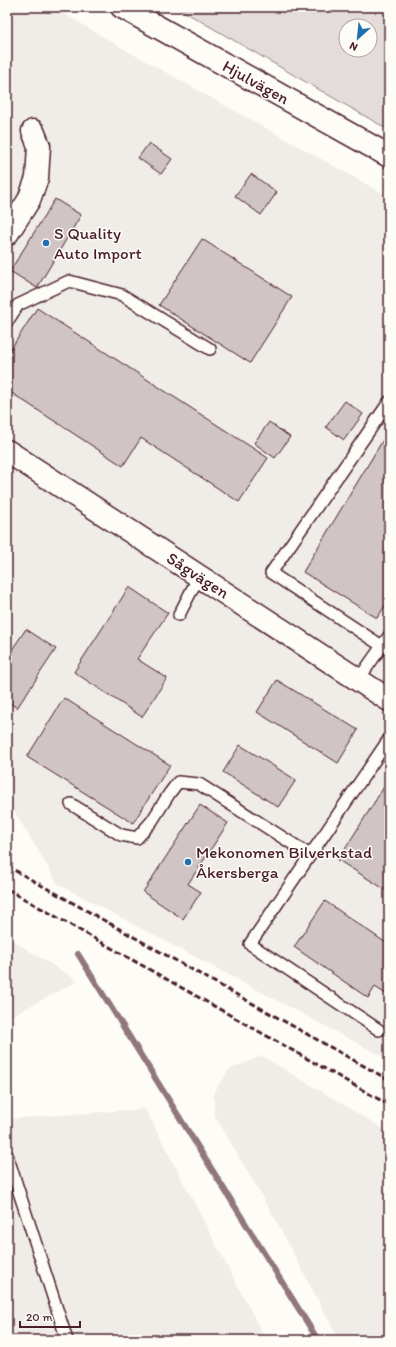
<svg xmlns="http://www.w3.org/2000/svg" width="396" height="1347" viewBox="0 0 396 1347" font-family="Itim,sans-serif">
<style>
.built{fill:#f0ece8}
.green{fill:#e3dcda;stroke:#967e82;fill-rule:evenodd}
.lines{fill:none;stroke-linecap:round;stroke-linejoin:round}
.stream{stroke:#91777b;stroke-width:6}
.building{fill:#d0c5c4;stroke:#4a1f2b}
.service-casing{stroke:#4a1f2b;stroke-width:14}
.minor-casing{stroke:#4a1f2b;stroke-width:25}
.tertiary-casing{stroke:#4a1f2b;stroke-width:25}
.service{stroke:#fdfcf7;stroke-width:11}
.minor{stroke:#fdfcf7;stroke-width:22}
.tertiary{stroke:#fdfcf7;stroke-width:22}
.rail{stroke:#4a1f2b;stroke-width:3;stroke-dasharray:6 3;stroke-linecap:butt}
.poi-dot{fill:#1f6fb2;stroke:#fdfcf7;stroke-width:1.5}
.labels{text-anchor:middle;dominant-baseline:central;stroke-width:3;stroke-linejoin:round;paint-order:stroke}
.street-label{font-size:17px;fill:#4a1f2b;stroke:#fdfcf7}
.poi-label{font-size:17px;fill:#4a1f2b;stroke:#fdfcf7;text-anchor:start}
</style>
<rect width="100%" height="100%" fill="#fdfcf7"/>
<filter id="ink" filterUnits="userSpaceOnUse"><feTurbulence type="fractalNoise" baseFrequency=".025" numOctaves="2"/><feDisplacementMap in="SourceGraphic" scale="8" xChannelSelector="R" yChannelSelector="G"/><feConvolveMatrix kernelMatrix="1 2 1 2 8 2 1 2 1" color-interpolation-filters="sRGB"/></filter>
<g filter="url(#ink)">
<!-- built -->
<g class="built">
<polygon points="7,7 52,7 131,53 389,197 389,1060 58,884 7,799"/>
<polygon points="7,937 78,981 7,1018"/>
<polygon points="262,1056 389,1132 389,1340 339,1340 278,1224 214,1114 214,1092 230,1069"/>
<polygon points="145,1109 266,1340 7,1340 7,1119"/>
</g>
<!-- green -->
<path class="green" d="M176,7H389V130ZM346,26H370V50H346Z"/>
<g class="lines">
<!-- stream -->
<polyline class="stream" points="78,954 318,1340"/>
</g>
<!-- building -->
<g class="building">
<polygon points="149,143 172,159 161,174 138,158"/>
<polygon points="251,174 277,192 261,215 235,196"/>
<polygon points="55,199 81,215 37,288 10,271"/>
<polygon points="202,239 292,297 250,363 159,305"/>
<polygon points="37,308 268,458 239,502 141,438 123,466 7,390 7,355"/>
<polygon points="345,401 363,414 344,440 326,427"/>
<polygon points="269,422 290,437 275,458 254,443"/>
<polygon points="389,430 389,600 377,618 303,572"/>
<polygon points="129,587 168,613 137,659 167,678 142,717 74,672"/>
<polygon points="26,629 56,649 17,708 7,701 7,657"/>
<polygon points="277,680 358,730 338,763 257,712"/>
<polygon points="64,698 170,765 133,823 27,757"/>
<polygon points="240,745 296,780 278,807 223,772"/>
<polygon points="389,779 389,892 338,860"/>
<polygon points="200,805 228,823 188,884 201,892 183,919 143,892"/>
<polygon points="325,901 389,945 389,996 375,987 368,998 294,947"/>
</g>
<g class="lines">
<!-- service casing -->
<g class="service-casing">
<g id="service">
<polyline points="7,322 18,305 69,281 122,295 210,349"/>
<polyline points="179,615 199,576"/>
<polyline points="382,646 271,573 389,402"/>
<polyline points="358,680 389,636"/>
<polyline points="71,804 121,835 137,838 152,821 169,794 178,782 199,784 310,855"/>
<polyline points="379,1030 250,944 389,739"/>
<polyline points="7,1155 67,1340"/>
</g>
</g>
<!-- minor casing -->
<g class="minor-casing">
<g id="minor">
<polyline points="7,234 29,200 37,178 39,146 33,131"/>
<polyline points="7,451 389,700"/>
</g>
</g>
<!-- tertiary casing -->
<g class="tertiary-casing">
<polyline id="tertiary" points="122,7 389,156"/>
</g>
<!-- service -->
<use href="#service" class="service"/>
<!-- minor -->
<use href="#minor" class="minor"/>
<!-- tertiary -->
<use href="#tertiary" class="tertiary"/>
<!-- rail -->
<g class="rail">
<polyline points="7,866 389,1080"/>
<polyline points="7,889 389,1105"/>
</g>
</g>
</g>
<!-- markers -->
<g class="poi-dot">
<circle cx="46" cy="243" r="4"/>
<circle cx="188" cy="862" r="4"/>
</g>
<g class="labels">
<!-- street labels -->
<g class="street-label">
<text transform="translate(256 82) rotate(29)">Hjulvägen</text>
<text transform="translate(198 575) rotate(33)">Sågvägen</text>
</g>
<!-- poi labels -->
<g class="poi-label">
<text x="54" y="233">S Quality<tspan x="54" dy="20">Auto Import</tspan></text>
<text x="196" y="852">Mekonomen Bilverkstad<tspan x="196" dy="20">Åkersberga</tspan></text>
</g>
</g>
<!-- margin -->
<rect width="396" height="1347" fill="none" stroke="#fdfcf7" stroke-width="24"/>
<rect x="12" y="12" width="372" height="1323" fill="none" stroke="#4a1f2b" stroke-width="1.5" filter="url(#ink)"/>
<!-- north arrow -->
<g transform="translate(358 38) rotate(207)"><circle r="19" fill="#fdfcf7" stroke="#b5a4a5"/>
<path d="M0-3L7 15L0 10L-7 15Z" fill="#1f6fb2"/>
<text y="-6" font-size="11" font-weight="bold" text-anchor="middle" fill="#4a1f2b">N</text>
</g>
<!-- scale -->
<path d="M20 1321v6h60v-6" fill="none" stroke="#4a1f2b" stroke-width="2"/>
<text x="26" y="1321" font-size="12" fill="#4a1f2b" stroke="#fdfcf7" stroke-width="3" paint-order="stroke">20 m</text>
</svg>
